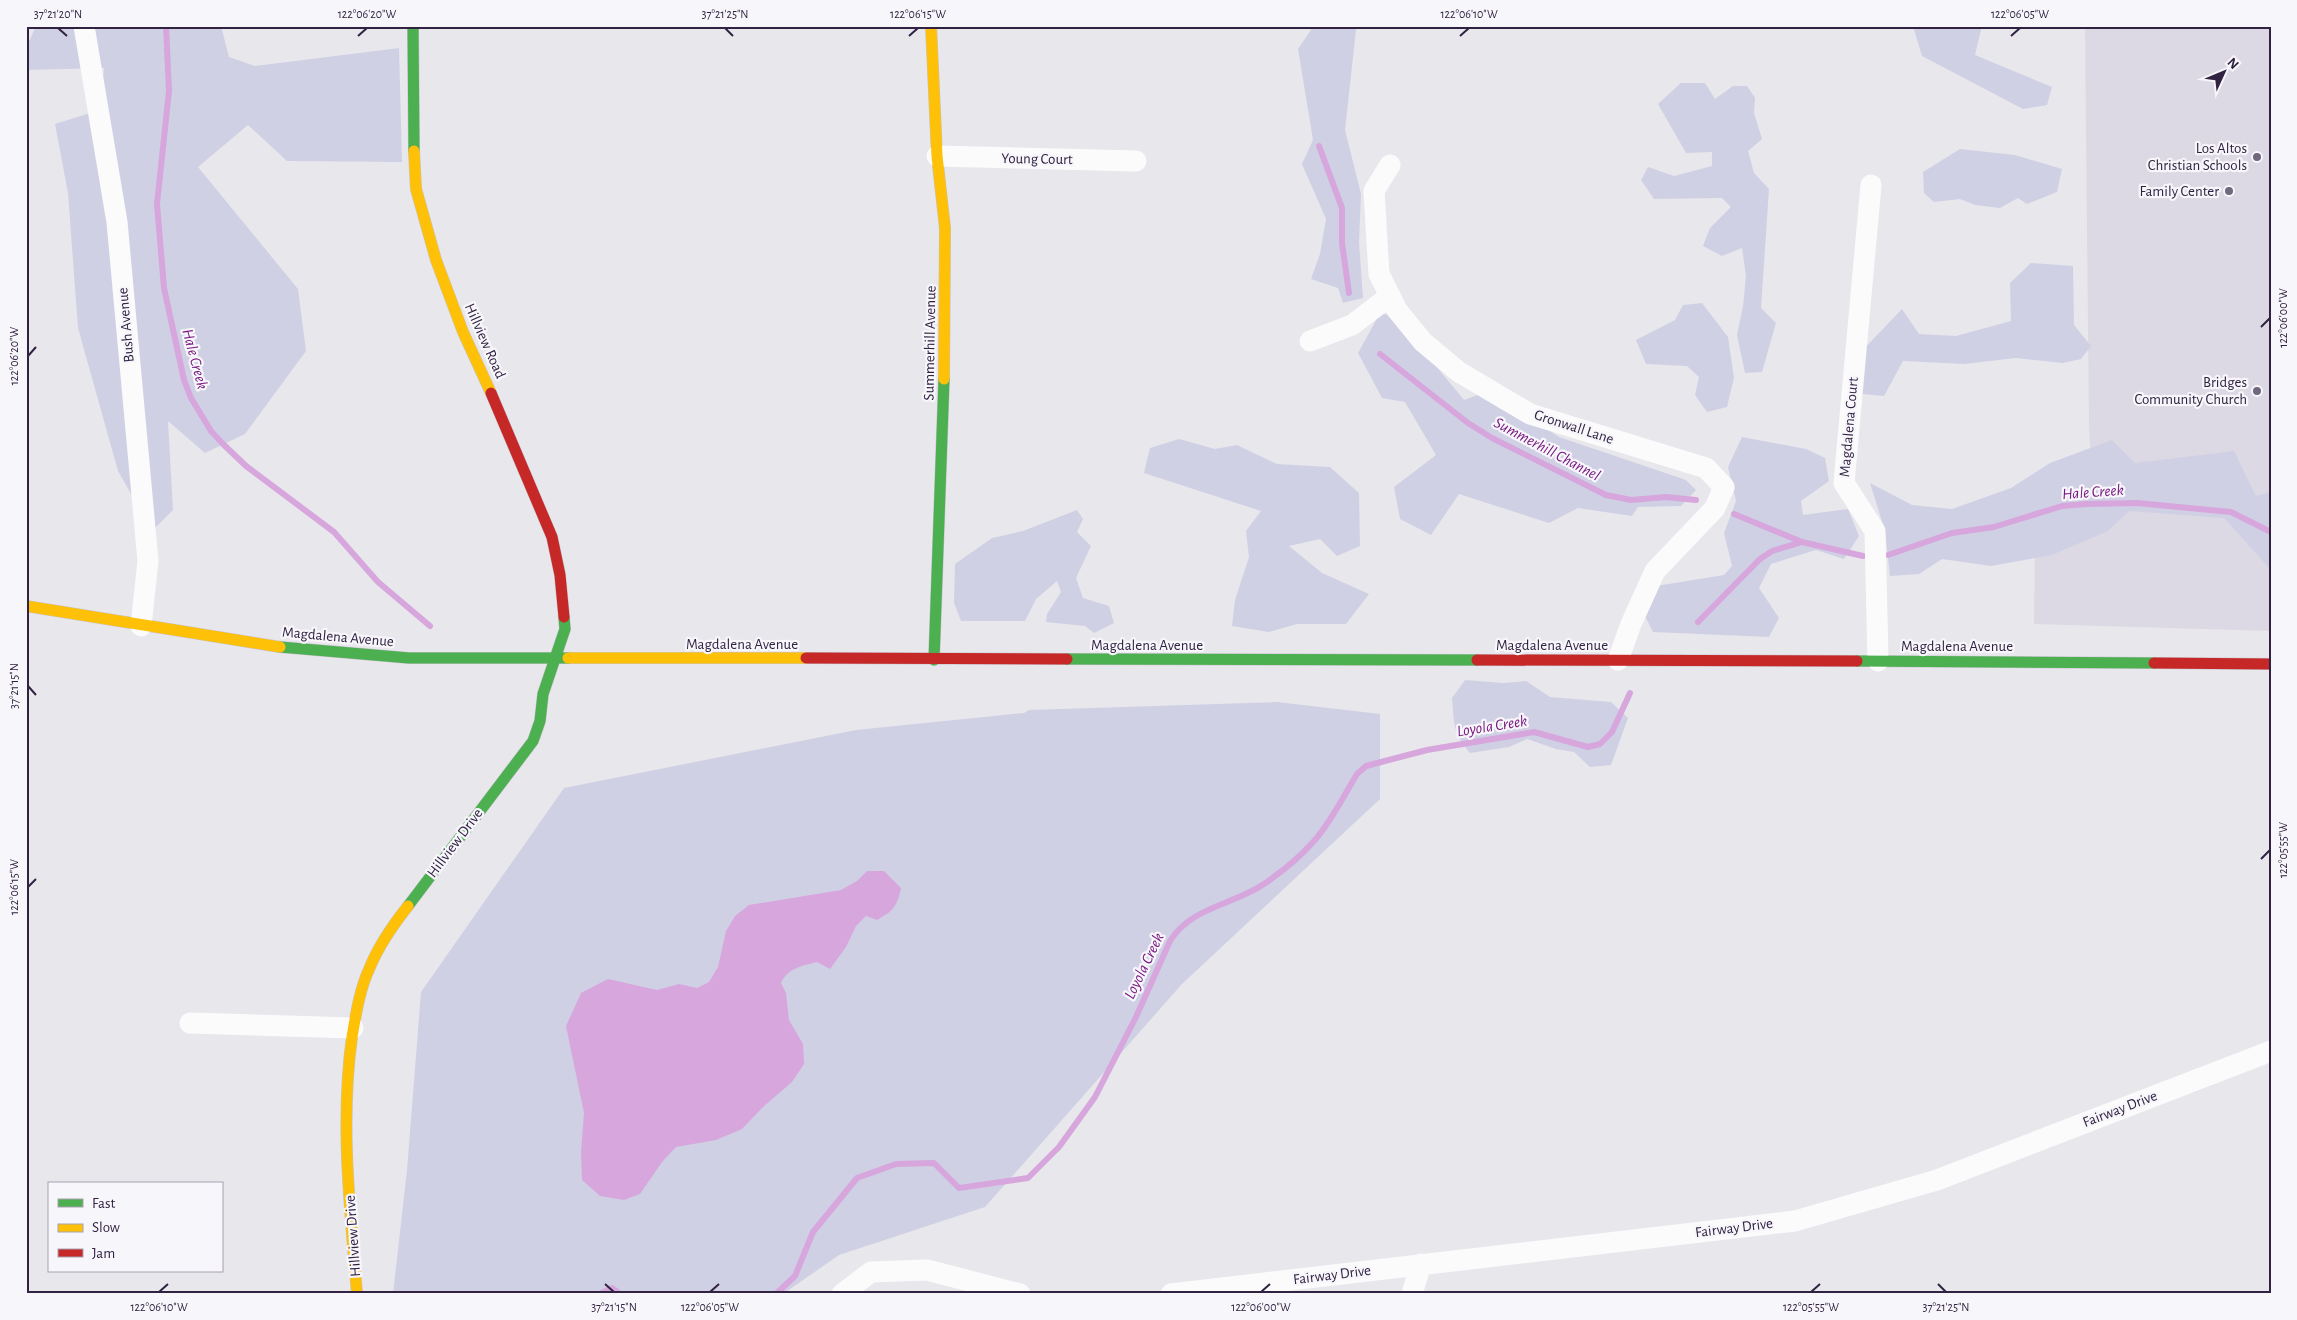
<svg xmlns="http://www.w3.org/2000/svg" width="2297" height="1320" viewBox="0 0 2297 1320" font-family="'Alegreya Sans',sans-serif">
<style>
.built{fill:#dcd9e4}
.green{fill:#d0d0e5}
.water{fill:#d6a6dd}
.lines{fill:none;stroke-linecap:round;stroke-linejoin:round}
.stream{stroke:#d6a6dd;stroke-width:6}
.fast-casing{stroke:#c6c3cc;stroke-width:12}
.slow-casing{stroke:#c6c3cc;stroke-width:12}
.jam-casing{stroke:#c6c3cc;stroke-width:12}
.street{stroke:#fcfbfc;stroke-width:21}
.fast{stroke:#4caf50;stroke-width:11}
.slow{stroke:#ffc107;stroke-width:11}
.jam{stroke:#c62828;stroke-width:11}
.ticks{fill:none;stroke:#312242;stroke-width:2}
.poi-dot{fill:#71677e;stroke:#f7f6fa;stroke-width:2}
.labels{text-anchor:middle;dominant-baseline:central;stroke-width:4.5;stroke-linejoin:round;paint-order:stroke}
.poi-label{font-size:15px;fill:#312242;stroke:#f7f6fa;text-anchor:end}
.street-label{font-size:15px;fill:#312242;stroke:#f7f6fa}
.water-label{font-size:16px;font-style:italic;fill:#791882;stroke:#f7f6fa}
.neatline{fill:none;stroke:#312242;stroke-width:2}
.ticks-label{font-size:12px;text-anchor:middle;fill:#312242}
</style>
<rect width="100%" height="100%" fill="#e8e7ec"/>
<!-- built -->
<polygon class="built" points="2085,26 2271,26 2271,631 2034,624 2035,547 2094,517 2089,427"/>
<!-- green -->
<g class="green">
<polygon points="36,26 221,26 229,57 255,66 399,48 402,162 287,161 248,125 198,167 298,289 306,351 245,434 205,453 168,421 173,510 152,531 118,471 78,328 68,193 55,124 100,110 104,68 26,70 26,48"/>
<polygon points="1311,26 1355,26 1356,30 1345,130 1361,194 1359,242 1363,298 1343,303 1338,288 1311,279 1320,254 1326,219 1302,164 1313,140 1298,49 1311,30"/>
<polygon points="1913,26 1982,26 1975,55 2052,87 2047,105 2023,109 1922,56"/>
<polygon points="1681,83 1705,83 1715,99 1733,86 1747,86 1755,98 1754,113 1762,139 1748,151 1754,173 1769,189 1761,308 1776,323 1762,372 1745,373 1737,335 1743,306 1746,276 1742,248 1722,256 1703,246 1710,228 1731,207 1722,198 1654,199 1641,180 1648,167 1674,176 1712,166 1712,152 1686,153 1658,104"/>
<polygon points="1960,149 2015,155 2062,169 2057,192 2027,204 2018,198 2000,208 1975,205 1960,199 1934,202 1924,193 1923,172"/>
<polygon points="2031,263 2073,266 2074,325 2091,346 2081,359 2063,363 2016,358 1964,364 1903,361 1884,396 1862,394 1858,355 1902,309 1919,334 1956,336 2011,321 2010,283"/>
<polygon points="1702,303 1728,337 1734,378 1727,407 1707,412 1695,395 1699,377 1687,366 1646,364 1636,340 1675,320 1683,305"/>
<polygon points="1380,313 1416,322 1431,360 1464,400 1489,391 1559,437 1686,480 1696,490 1681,506 1638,507 1632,516 1578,508 1549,523 1459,494 1431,535 1400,519 1394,487 1436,455 1405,402 1382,398 1358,353"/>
<polygon points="1742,437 1806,449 1825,458 1829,481 1801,501 1803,515 1848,509 1859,536 1844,559 1816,550 1771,564 1759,588 1779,618 1769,637 1653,632 1643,612 1656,586 1724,575 1732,566 1724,533 1736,501 1728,467"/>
<polygon points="1179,439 1215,449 1237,445 1277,464 1330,467 1359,493 1360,546 1337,556 1320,539 1289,546 1322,573 1369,594 1346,624 1297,624 1269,632 1232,626 1235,600 1249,557 1246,531 1261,511 1144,473 1150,448"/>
<polygon points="2112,440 2135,463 2234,451 2256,496 2271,492 2271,580 2269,568 2224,518 2129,511 2108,531 2052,555 1991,566 1942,559 1919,574 1890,576 1885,531 1870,483 1912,505 1952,509 2011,488 2050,463"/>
<polygon points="1077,510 1083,519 1077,532 1091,546 1076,578 1083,598 1109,606 1114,623 1094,633 1085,626 1046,622 1047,614 1061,592 1057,581 1036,599 1025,621 961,621 954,603 955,564 992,538 1023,531"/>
<path d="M1465,680L1503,683L1526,681L1550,697L1611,702L1628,718L1611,765L1590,767L1574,752L1556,749L1527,739L1509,747L1470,753C1453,733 1454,724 1452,698Z"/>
<polygon points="1277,702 1380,714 1380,799 1182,984 985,1207 839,1255 783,1294 393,1294 407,1170 421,992 564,788 856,730 1024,713 1029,710"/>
</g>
<!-- water -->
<path class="water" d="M867,871H884L901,888C897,907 893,911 877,920L866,916L856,926L846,947L830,969L817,962C802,966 788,968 781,983L786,993L789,1020L803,1044L804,1064L792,1082L763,1107L742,1129L716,1140L676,1147L662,1162L640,1194L624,1200L600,1196L582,1180L581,1152L584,1113L566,1026L581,993L608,979L657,990L679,984L697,988L709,982L718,967L726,931L735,916L749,905L841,890L857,881Z"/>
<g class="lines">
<!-- stream -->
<g class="stream">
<polyline points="166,26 169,91 157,204 164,288 184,380 191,398 211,431 223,444 246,466 334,532 378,582 430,626"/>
<polyline points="1319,146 1342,208 1342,243 1349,293"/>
<polyline points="1380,354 1468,423 1492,438 1606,495 1631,500 1666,497 1696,500"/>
<polyline points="1734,514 1802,542"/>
<polyline points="1888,555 1952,533 1994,527 2062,506 2086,504 2137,503 2231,512 2271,532"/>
<polyline points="1698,622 1760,559 1772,551 1802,542 1863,556"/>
<polyline points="600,1294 612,1288 620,1294"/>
<path d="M776,1294L795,1276L813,1232L857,1178L896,1164L934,1163L959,1188L1028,1178L1059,1147L1095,1097L1136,1017L1170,941C1191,907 1233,905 1264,884C1280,873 1300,857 1313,842C1328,827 1345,794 1357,774L1366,766L1427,750L1534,732L1588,747L1600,744L1612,732L1630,693"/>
</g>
<!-- fast casing -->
<g class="fast-casing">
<g id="fast">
<polyline points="413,26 414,151"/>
<polyline points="280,647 409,658 568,658"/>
<polyline points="1067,659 1477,660"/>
<polyline points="934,660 944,379"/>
<polyline points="1857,661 2154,663"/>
<polyline points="408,906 533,741 540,721 543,694 565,629 564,617"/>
</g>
</g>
<!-- slow casing -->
<g class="slow-casing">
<g id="slow">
<polyline points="931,26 937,156 945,228 944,379"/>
<polyline points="414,151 416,189 436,260 463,332 491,393"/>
<polyline points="26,606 280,647"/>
<polyline points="568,658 806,658"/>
<path d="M357,1294C350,1208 340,1122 352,1037C356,1013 360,988 370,967C379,945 393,925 408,906"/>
</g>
</g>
<!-- jam casing -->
<g class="jam-casing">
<g id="jam">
<polyline points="491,393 552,537 560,575 564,617"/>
<polyline points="806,658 1067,659"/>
<polyline points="1477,660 1857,661"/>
<polyline points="2154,663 2271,664"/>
</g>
</g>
<!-- street -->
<g class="street">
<polyline points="84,26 117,222 148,561 141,626"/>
<polyline points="937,156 1136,161"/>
<polyline points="1390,165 1374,191 1379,274 1397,310 1423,342 1459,372 1530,414 1706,468 1724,487 1715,508 1655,571 1631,624 1618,660"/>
<polyline points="1871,185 1844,483 1875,531 1878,661"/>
<polyline points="1310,341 1352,325 1390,296"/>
<polyline points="190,1023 353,1028"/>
<polyline points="842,1294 871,1272 927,1270 1020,1294"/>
<polyline points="1171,1294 1795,1221 1937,1180 2271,1051"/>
<polyline points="1412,1294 1421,1264"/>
</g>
<!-- fast -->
<use href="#fast" class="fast"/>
<!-- slow -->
<use href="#slow" class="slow"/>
<!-- jam -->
<use href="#jam" class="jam"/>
</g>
<!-- ticks -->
<path class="ticks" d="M58,28L67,36M725,28L733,36M358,36L367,28M909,36L918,28M1460,36L1469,28M2011,36L2020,28M2261,327L2270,318M28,356L36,347M28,686L36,695M2261,859L2270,850M28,887L36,879M605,1284L614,1292M1938,1284L1946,1292M159,1292L168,1284M710,1292L719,1284M1261,1292L1270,1284M1811,1292L1820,1284"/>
<!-- markers -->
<g class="poi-dot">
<circle cx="2257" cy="157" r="5"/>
<circle cx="2229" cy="191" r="5"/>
<circle cx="2257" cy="391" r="5"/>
</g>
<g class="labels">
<!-- poi labels -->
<g class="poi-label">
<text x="2247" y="148">Los Altos<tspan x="2247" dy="17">Christian Schools</tspan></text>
<text x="2219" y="191">Family Center</text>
<text x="2247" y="382">Bridges<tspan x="2247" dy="17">Community Church</tspan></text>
</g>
<!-- street labels -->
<g class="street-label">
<text transform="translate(1037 159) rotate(1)">Young Court</text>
<text transform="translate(126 325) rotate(-95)">Bush Avenue</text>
<text transform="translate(485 341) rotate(66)">Hillview Road</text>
<text transform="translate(930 343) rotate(-89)">Summerhill Avenue</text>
<text transform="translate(1574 427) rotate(18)">Gronwall Lane</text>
<text transform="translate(1849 427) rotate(-85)">Magdalena Court</text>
<text transform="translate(338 637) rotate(5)">Magdalena Avenue</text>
<text x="742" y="644">Magdalena Avenue</text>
<text x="1147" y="645">Magdalena Avenue</text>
<text x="1552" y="645">Magdalena Avenue</text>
<text x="1957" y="646">Magdalena Avenue</text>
<text transform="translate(455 843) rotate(-53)">Hillview Drive</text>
<text transform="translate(2120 1109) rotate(-21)">Fairway Drive</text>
<text transform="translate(1734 1228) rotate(-7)">Fairway Drive</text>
<text transform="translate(353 1236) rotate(-94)">Hillview Drive</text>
<text transform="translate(1332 1275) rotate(-7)">Fairway Drive</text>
</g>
<!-- water labels -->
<g class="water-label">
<text transform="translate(195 359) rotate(75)">Hale Creek</text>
<text transform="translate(1547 449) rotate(28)">Summerhill Channel</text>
<text transform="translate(2093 492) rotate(-4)">Hale Creek</text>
<text transform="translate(1492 726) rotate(-9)">Loyola Creek</text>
<text transform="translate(1144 966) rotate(-64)">Loyola Creek</text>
</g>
</g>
<!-- border -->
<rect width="2297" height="1320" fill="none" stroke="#f7f6fa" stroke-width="55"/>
<!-- legend -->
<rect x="48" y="1182" width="175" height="90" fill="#f7f6fa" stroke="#a8a1b0"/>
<rect x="58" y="1199" width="25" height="8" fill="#4caf50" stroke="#a8a1b0"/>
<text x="92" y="1208" font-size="15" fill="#312242">Fast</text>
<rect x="58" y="1224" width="25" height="8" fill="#ffc107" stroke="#a8a1b0"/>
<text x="92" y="1232" font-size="15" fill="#312242">Slow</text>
<rect x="58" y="1249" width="25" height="8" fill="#c62828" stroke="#a8a1b0"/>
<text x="92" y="1258" font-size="15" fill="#312242">Jam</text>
<!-- north arrow -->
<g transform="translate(2224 72) rotate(46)" stroke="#f7f6fa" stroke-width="4" paint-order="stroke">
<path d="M0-4L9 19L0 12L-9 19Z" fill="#312242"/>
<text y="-8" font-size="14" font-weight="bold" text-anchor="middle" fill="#312242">N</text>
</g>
<rect x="28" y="28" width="2242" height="1264" class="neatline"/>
<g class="ticks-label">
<text x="58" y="18">37°21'20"N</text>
<text x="367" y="18">122°06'20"W</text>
<text x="725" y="18">37°21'25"N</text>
<text x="918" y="18">122°06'15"W</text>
<text x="1469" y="18">122°06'10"W</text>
<text x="2020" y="18">122°06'05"W</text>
<text transform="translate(2283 318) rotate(-90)" y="4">122°06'00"W</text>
<text transform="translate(14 356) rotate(-90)" y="4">122°06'20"W</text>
<text transform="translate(14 686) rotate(-90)" y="4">37°21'15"N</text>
<text transform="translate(2283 850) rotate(-90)" y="4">122°05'55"W</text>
<text transform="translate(14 887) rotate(-90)" y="4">122°06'15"W</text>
<text x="159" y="1311">122°06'10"W</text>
<text x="614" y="1311">37°21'15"N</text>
<text x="710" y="1311">122°06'05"W</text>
<text x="1261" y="1311">122°06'00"W</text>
<text x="1811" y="1311">122°05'55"W</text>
<text x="1946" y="1311">37°21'25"N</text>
</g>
</svg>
